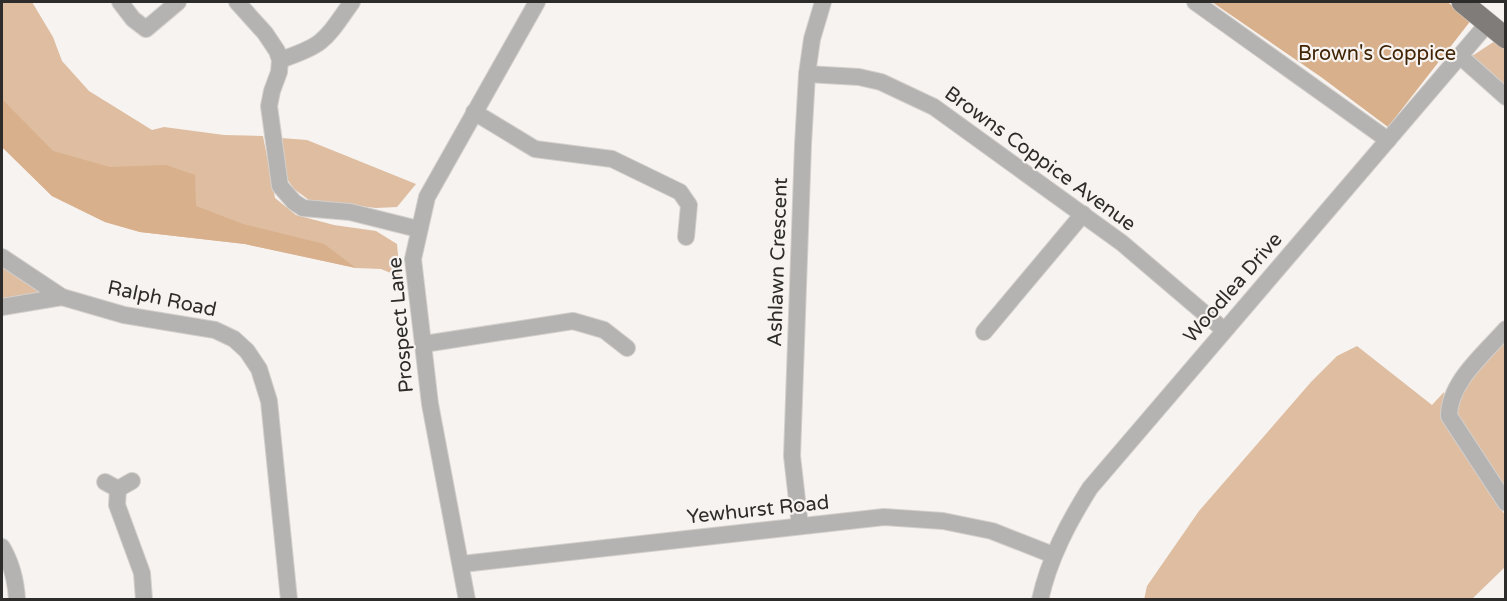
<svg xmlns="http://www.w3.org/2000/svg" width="1507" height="601" viewBox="0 0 1507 601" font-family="'Varela Round',sans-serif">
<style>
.green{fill:#debda0}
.forest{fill:#d9b08c}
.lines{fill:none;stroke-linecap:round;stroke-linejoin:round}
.minor-casing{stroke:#d3cfcc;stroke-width:18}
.major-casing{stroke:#d3cfcc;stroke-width:22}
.minor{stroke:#b4b3b1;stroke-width:16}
.major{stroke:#7f7c79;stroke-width:21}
.labels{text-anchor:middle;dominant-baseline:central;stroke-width:4.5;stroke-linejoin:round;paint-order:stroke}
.park-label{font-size:20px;fill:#402406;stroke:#f7f3f0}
.street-label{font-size:20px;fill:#2d2c2a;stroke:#f7f3f0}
</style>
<rect width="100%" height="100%" fill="#f7f3f0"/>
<!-- green -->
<g class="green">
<polygon points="2,2 32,2 53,37 62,61 89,91 152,130 164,127 224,135 263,136 275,198 296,215 334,225 376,231 397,244 400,277 381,269 356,268 245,244 140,232 105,222 52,196 2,147"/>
<polygon points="1498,39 1505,47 1505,87 1469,58"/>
<polygon points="281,138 307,140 416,184 397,207 376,208 309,200 294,189 283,173"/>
<polygon points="2,267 41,293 2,300"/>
<polygon points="1505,340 1505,493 1454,418 1456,396"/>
<polygon points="1357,346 1432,405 1444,392 1443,411 1446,423 1505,515 1505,567 1472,599 1144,600 1147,586 1199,511 1311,382 1337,356"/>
</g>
<!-- forest -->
<g class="forest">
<polygon points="1212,2 1447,2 1472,19 1388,127 1321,77"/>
<polygon points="2,99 53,151 110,167 166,165 195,175 196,206 243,224 324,244 356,268 245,244 140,232 105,222 52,196 2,147"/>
</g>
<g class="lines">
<!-- minor casing -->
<g class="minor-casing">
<g id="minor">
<polyline points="120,2 133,19 146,29 178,2"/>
<polyline points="237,2 265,33 277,51 280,60 279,72 272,91 269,106 280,186 294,202 303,208 350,212 418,229"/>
<polyline points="1195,2 1388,140"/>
<polyline points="1461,57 1506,97"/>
<path d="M280,60C325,45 325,40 352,2"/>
<polyline points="807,74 859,77 881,82 934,107 1122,243 1224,330"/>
<polyline points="474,112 535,149 612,159 680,192 689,205 686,237"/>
<polyline points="2,257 62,297 124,315 215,330 234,339 247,351 259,369 269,401 289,600"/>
<polyline points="2,307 62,297"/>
<path d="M1506,329C1485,353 1449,382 1449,416L1506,503"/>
<polyline points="984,332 1083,214"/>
<polyline points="424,344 573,321 604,330 627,348"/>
<polyline points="105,482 118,489 132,481"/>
<polyline points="118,489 117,505 142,573 144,600"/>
<polyline points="800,526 792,456 803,145 807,74 812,39 823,2"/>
<path d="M2,547C12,564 16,580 17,600"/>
<polyline points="462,564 884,517 943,521 992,531 1053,555"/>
<polyline points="467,600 430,404 413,259 427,197 537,2"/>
<path d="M1040,600C1049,559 1068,523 1090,488L1488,23"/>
</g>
</g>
<!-- major casing -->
<g class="major-casing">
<polyline id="major" points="1462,2 1506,38"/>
</g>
<!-- minor -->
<use href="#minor" class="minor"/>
<!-- major -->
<use href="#major" class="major"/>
</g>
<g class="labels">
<!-- park labels -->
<g class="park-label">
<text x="1377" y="54">Brown's Coppice</text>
</g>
<!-- street labels -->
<g class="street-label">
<text transform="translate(1040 159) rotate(36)">Browns Coppice Avenue</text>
<text transform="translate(778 262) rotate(-88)">Ashlawn Crescent</text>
<text transform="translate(1233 288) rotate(-49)">Woodlea Drive</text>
<text transform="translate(162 299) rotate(12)">Ralph Road</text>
<text transform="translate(401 325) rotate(-95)">Prospect Lane</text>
<text transform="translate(758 510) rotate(-6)">Yewhurst Road</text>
</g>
</g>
<!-- border -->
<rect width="1507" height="601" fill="none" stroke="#2d2c2a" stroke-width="6"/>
</svg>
